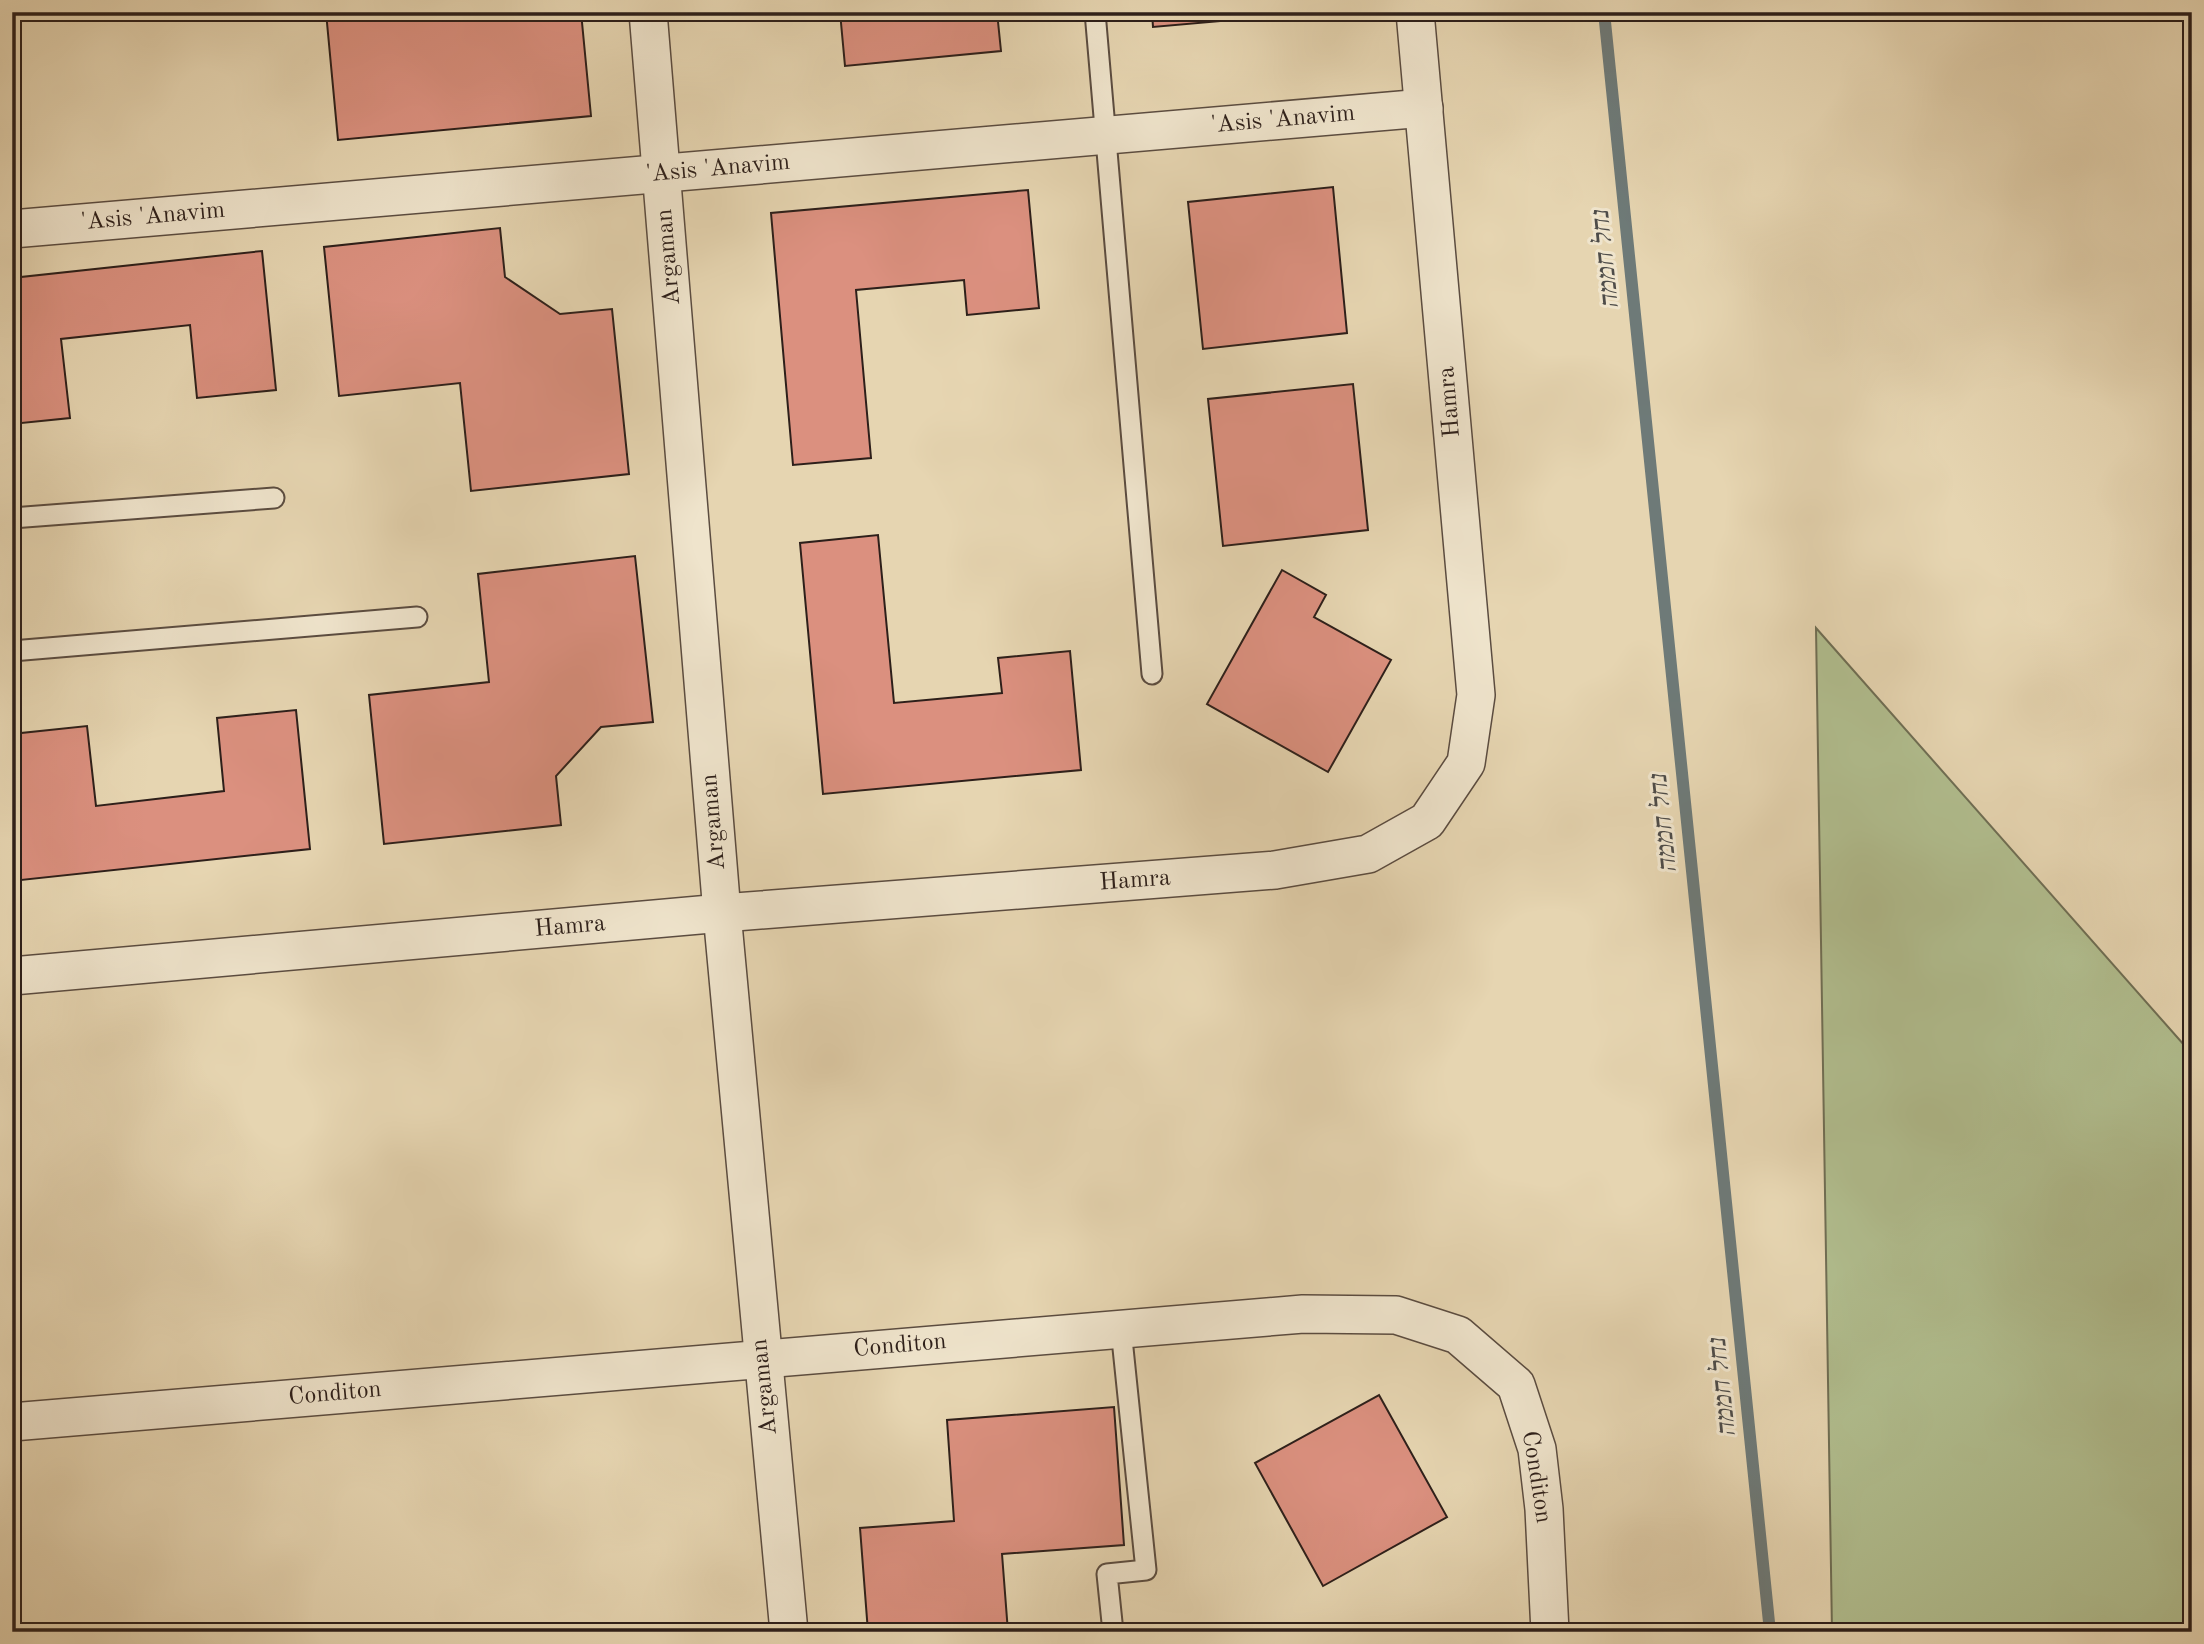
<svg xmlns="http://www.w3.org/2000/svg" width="2204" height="1644" viewBox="0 0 2204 1644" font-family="'Old Standard TT','Frank Ruhl Libre',serif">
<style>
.green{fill:#b1be8f;stroke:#6f6e54;stroke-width:2}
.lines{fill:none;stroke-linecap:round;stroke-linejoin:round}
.stream{stroke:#6e7a78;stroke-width:12}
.building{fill:#db907f;stroke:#2d1f1a;stroke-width:2}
.lane-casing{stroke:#5b4c40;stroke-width:23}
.street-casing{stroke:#5b4c40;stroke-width:40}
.lane{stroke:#efe4cc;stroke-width:19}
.street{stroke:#efe4cc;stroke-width:37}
.labels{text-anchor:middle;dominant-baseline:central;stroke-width:6;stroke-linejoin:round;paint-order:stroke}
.street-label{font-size:24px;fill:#2d1f1a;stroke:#efe4cc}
.water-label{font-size:26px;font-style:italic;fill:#4e4c49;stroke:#efe4cc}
</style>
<rect width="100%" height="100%" fill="#e6d5b1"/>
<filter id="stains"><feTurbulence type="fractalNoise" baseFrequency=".00286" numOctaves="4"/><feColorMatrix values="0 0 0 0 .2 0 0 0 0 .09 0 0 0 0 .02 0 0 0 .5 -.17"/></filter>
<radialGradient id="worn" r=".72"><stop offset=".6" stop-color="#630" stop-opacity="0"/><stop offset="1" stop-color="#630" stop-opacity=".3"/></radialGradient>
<!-- green -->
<polygon class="green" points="1816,628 2192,1054 2192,1632 1832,1632"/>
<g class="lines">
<!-- stream -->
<polyline class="stream" points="1604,12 1770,1632"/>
</g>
<!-- building -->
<g class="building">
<polygon points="326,12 581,12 591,116 338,140"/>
<polygon points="840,12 997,12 1001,51 845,66"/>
<polygon points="1152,12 1324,12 1153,27"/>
<polygon points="1333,187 1347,333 1203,349 1188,202"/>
<polygon points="1028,190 1039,308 967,315 964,280 856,290 871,458 793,465 771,213"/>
<polygon points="500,228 505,277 560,314 612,309 629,474 471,491 460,383 339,396 324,247"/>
<polygon points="262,251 276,390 197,398 190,325 61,339 70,418 12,424 12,278"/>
<polygon points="1353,384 1368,530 1223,546 1208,399"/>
<polygon points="878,535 894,703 1002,693 998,658 1070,651 1081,770 823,794 800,543"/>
<polygon points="635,556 653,722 601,727 556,776 561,825 384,844 369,695 489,682 478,574"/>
<polygon points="1282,570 1326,595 1314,617 1391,660 1328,772 1207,704"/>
<polygon points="296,710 310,849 12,881 12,734 87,726 96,806 224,791 217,718"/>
<polygon points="1379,1395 1447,1517 1323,1586 1255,1463"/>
<polygon points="1114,1407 1124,1545 1002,1554 1008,1632 868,1632 860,1528 954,1521 947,1420"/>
<polygon points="1474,1629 1474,1632 1414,1632"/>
</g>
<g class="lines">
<!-- lane casing -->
<g class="lane-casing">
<g id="lane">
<polyline points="1095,12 1152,674"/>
<polyline points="12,518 274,498"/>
<polyline points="12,651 417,617"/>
<polyline points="1113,1632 1107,1574 1146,1570 1121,1329"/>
</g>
</g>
<!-- street casing -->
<g class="street-casing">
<g id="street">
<polyline points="648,12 722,913 789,1632"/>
<polyline points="12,229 1424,108"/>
<polyline points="12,976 722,913 1275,870 1368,854 1427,821 1466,763 1476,695 1415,12"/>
<polyline points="12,1422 1303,1314 1396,1315 1458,1335 1516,1385 1537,1449 1544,1509 1550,1632"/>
</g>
</g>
<!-- lane -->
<use href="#lane" class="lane"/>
<!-- street -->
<use href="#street" class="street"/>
</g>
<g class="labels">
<!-- street labels -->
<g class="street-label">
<text transform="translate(1283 120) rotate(-5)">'Asis 'Anavim</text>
<text transform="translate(718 169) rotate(-5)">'Asis 'Anavim</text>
<text transform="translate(153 217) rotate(-5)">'Asis 'Anavim</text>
<text transform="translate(669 257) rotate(-95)">Argaman</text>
<text transform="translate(1450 402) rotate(-95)">Hamra</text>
<text transform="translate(714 822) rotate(-95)">Argaman</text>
<text transform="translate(1135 881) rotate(-4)">Hamra</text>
<text transform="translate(570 927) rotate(-5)">Hamra</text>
<text transform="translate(900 1346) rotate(-5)">Conditon</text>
<text transform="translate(765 1387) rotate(-96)">Argaman</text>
<text transform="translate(335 1394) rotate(-5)">Conditon</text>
<text transform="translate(1536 1477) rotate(81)">Conditon</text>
</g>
<!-- water labels -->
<g class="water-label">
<text transform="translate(1606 260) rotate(-96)">נחל חממה</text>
<text transform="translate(1664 824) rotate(-96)">נחל חממה</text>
<text transform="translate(1723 1388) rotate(-96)">נחל חממה</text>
</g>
</g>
<!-- margin -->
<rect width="2204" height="1644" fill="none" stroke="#e6d5b1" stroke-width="42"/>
<rect x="14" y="14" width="2176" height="1616" fill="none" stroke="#2d1f1a" stroke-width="3.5"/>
<rect x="21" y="21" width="2162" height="1602" fill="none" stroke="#2d1f1a" stroke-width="2"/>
<rect width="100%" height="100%" filter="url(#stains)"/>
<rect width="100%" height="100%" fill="url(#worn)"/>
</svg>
